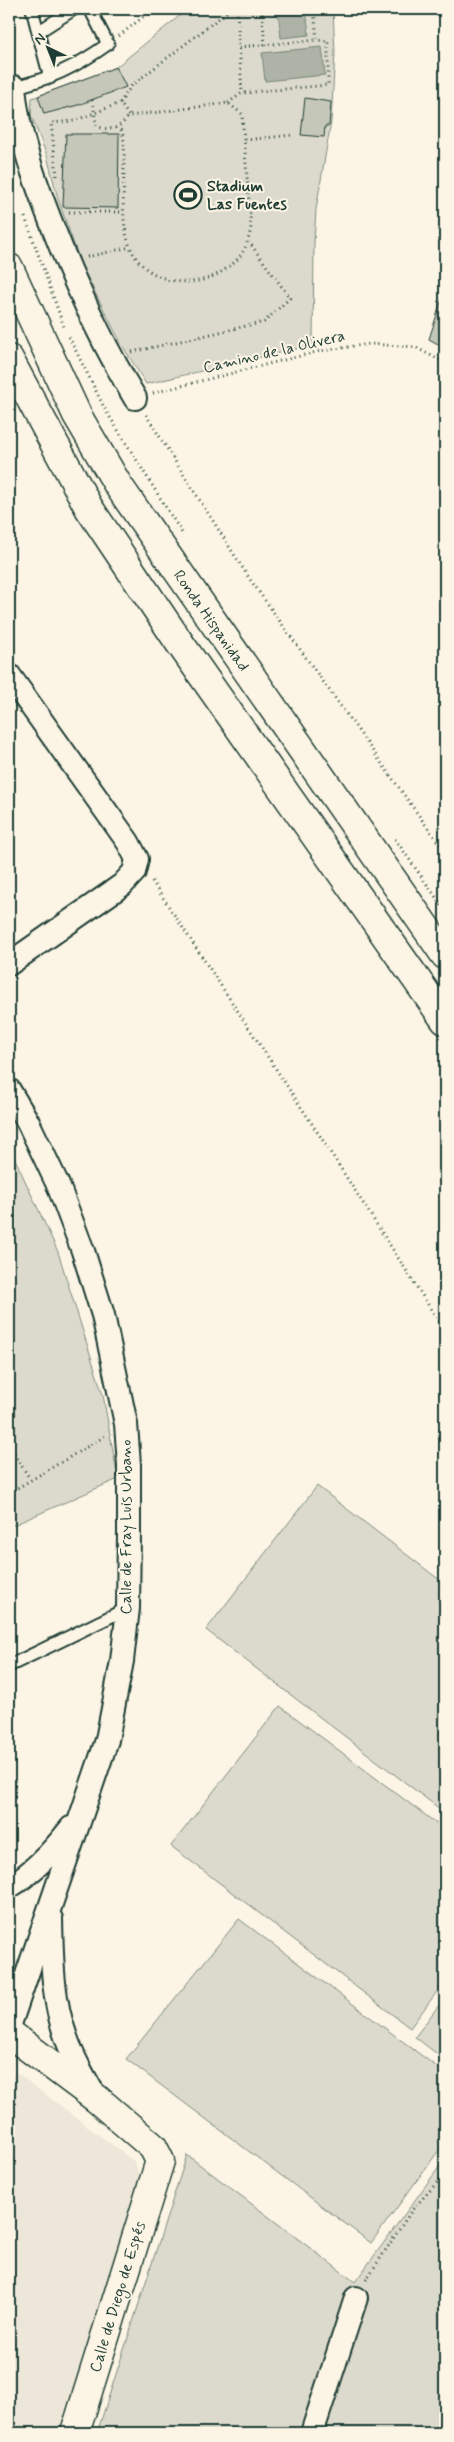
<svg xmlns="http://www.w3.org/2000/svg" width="454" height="2442" viewBox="0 0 454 2442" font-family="Mynerve,sans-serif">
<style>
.built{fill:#ece7d8}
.green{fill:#dcdacc;stroke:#7e8c80}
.water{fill:#aeb3a7;stroke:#758479}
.building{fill:#c5c7b9;stroke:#1f3d34}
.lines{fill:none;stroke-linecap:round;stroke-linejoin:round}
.service-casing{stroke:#1f3d34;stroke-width:15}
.minor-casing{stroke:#1f3d34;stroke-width:26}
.tertiary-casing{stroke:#1f3d34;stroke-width:31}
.trunk-casing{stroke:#1f3d34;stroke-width:31}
.path{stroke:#1f3d34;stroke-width:3;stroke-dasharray:1 4;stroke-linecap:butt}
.service{stroke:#fcf5e5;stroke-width:11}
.minor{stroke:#fcf5e5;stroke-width:22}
.tertiary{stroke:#fcf5e5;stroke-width:28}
.trunk{stroke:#fcf5e5;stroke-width:28}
.labels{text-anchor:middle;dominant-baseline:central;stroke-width:4;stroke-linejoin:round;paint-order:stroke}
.poi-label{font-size:16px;font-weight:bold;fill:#1f3d34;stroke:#fcf5e5;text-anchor:start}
.street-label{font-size:16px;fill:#1f3d34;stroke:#fcf5e5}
</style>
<rect width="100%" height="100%" fill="#fcf5e5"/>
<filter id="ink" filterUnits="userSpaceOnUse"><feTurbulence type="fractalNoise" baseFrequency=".02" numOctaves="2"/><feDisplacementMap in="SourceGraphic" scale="10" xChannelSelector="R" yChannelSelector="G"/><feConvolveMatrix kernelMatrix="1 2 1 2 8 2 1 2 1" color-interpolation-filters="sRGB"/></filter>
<g filter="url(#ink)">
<!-- built -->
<polygon class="built" points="17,2073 135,2162 138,2172 139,2182 60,2433 9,2433 9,2086 12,2075"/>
<!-- green -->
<g class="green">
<polygon points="188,9 333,9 335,53 331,122 316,209 314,243 313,345 146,384 122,345 82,267 58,199 47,156 31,115 32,98 38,96 116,67"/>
<polygon points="9,1146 58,1252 103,1395 118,1479 9,1527"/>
<polygon points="317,1486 445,1584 445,1813 206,1630"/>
<polygon points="280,1706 445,1830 445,1981 410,2028 171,1846"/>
<polygon points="239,1919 445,2073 445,2142 371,2243 126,2059"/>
<polygon points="445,1997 445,2060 415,2037"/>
<polygon points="187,2155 355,2282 445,2159 445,2433 97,2433"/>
</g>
<!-- water -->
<g class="water">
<polygon points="278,9 306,9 309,35 281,38"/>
<polygon points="322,47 325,75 265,81 262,53"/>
</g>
<!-- building -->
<g class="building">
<polygon points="116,67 126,87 78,105 44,114 38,96"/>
<polygon points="305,98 331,102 329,126 325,126 324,137 301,135"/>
<polygon points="66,134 119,134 118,208 63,207"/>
<polygon points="442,299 445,299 445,348 429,339"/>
</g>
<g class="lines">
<!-- service casing -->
<g class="service-casing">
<g id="service">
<polyline points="32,9 50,78"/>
<polyline points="38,32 74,9"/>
<path d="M10,88C49,80 76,67 108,44L90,9"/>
<polyline points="9,1666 128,1608"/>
</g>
</g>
<!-- minor casing -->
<g class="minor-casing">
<g id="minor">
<path d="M14,87C18,136 36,184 54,230C77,289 102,343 135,398"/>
<polyline points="9,675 128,842 137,859 134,872 122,885 9,964"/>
<polyline points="9,1090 28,1122 58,1185 83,1251 103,1315 126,1424 129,1465 129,1534 128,1608 122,1661 107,1740 9,2027"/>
<path d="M9,1887C34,1872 53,1851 71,1828"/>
<path d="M51,1919C52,1959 52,1999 66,2037C73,2058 84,2077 95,2096"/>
<polyline points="312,2433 356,2298"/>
</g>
</g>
<!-- tertiary casing -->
<g class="tertiary-casing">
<polyline id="tertiary" points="9,2033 97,2099 153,2147 160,2161 75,2433"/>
</g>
<!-- trunk casing -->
<g class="trunk-casing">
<g id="trunk">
<polyline points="9,268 77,415 118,485 445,955"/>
<polyline points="9,359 89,508 179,642 445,1020"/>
</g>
</g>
<!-- path -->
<g class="path">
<polyline points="237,9 242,93"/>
<polyline points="262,9 265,45"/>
<polyline points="119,36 153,9"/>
<polyline points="239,47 317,40 314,9"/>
<path d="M92,100C95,110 94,119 98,127C114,131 119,128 129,116L228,103L242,114L251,227C248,246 241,260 224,270C209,281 188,285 170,280C114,265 124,209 124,164C124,152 126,139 120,127"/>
<polyline points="120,103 132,85 231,9"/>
<polyline points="228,103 242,93 328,85 328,41 317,40"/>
<polyline points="245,140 293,135"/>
<polyline points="57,176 51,123 74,121 120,103 129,116"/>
<polyline points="69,212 124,212"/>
<polyline points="25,217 64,327"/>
<polyline points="87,257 130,247"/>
<polyline points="69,337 106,411 182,533"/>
<polyline points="132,352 264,322 290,298 249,242"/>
<polyline points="153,393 320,351 370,344 415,347 445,363"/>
<polyline points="146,415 249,578 445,852"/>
<polyline points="395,839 445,910"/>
<polyline points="152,881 320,1136 445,1331"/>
<polyline points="9,1445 30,1479"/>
<polyline points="9,1493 107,1435"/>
<polyline points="366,2280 412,2210 445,2174"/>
</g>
<!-- service -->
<use href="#service" class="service"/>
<!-- minor -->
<use href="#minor" class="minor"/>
<!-- tertiary -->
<use href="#tertiary" class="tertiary"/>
<!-- trunk -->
<use href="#trunk" class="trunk"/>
</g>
</g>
<!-- icons -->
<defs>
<g id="stadium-ring" transform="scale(1.4375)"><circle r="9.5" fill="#fcf5e5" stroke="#1f3d34" stroke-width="1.5"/><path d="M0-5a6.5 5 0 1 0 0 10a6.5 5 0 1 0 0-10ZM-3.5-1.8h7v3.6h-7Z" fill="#1f3d34"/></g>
</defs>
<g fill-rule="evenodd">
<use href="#stadium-ring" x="188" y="195"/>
</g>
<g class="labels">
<!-- poi labels -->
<g class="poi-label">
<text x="207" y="186">Stadium<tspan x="207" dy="18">Las Fuentes</tspan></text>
</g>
<!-- street labels -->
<g class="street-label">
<text transform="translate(274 352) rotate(-13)">Camino de la Olivera</text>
<text transform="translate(211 621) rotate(55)">Ronda Hispanidad</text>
<text transform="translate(126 1527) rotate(-90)">Calle de Fray Luis Urbano</text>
<text transform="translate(118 2297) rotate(-73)">Calle de Diego de Espés</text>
</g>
</g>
<!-- margin -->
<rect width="454" height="2442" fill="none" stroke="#fcf5e5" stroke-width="30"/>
<rect x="15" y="15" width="424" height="2412" fill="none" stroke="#1f3d34" stroke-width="2" filter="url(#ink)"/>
<!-- north arrow -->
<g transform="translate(48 48) rotate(317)" stroke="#fcf5e5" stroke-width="4" paint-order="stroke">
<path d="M0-4L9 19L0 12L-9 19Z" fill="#1f3d34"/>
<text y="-8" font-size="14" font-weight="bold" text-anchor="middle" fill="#1f3d34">N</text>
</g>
</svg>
